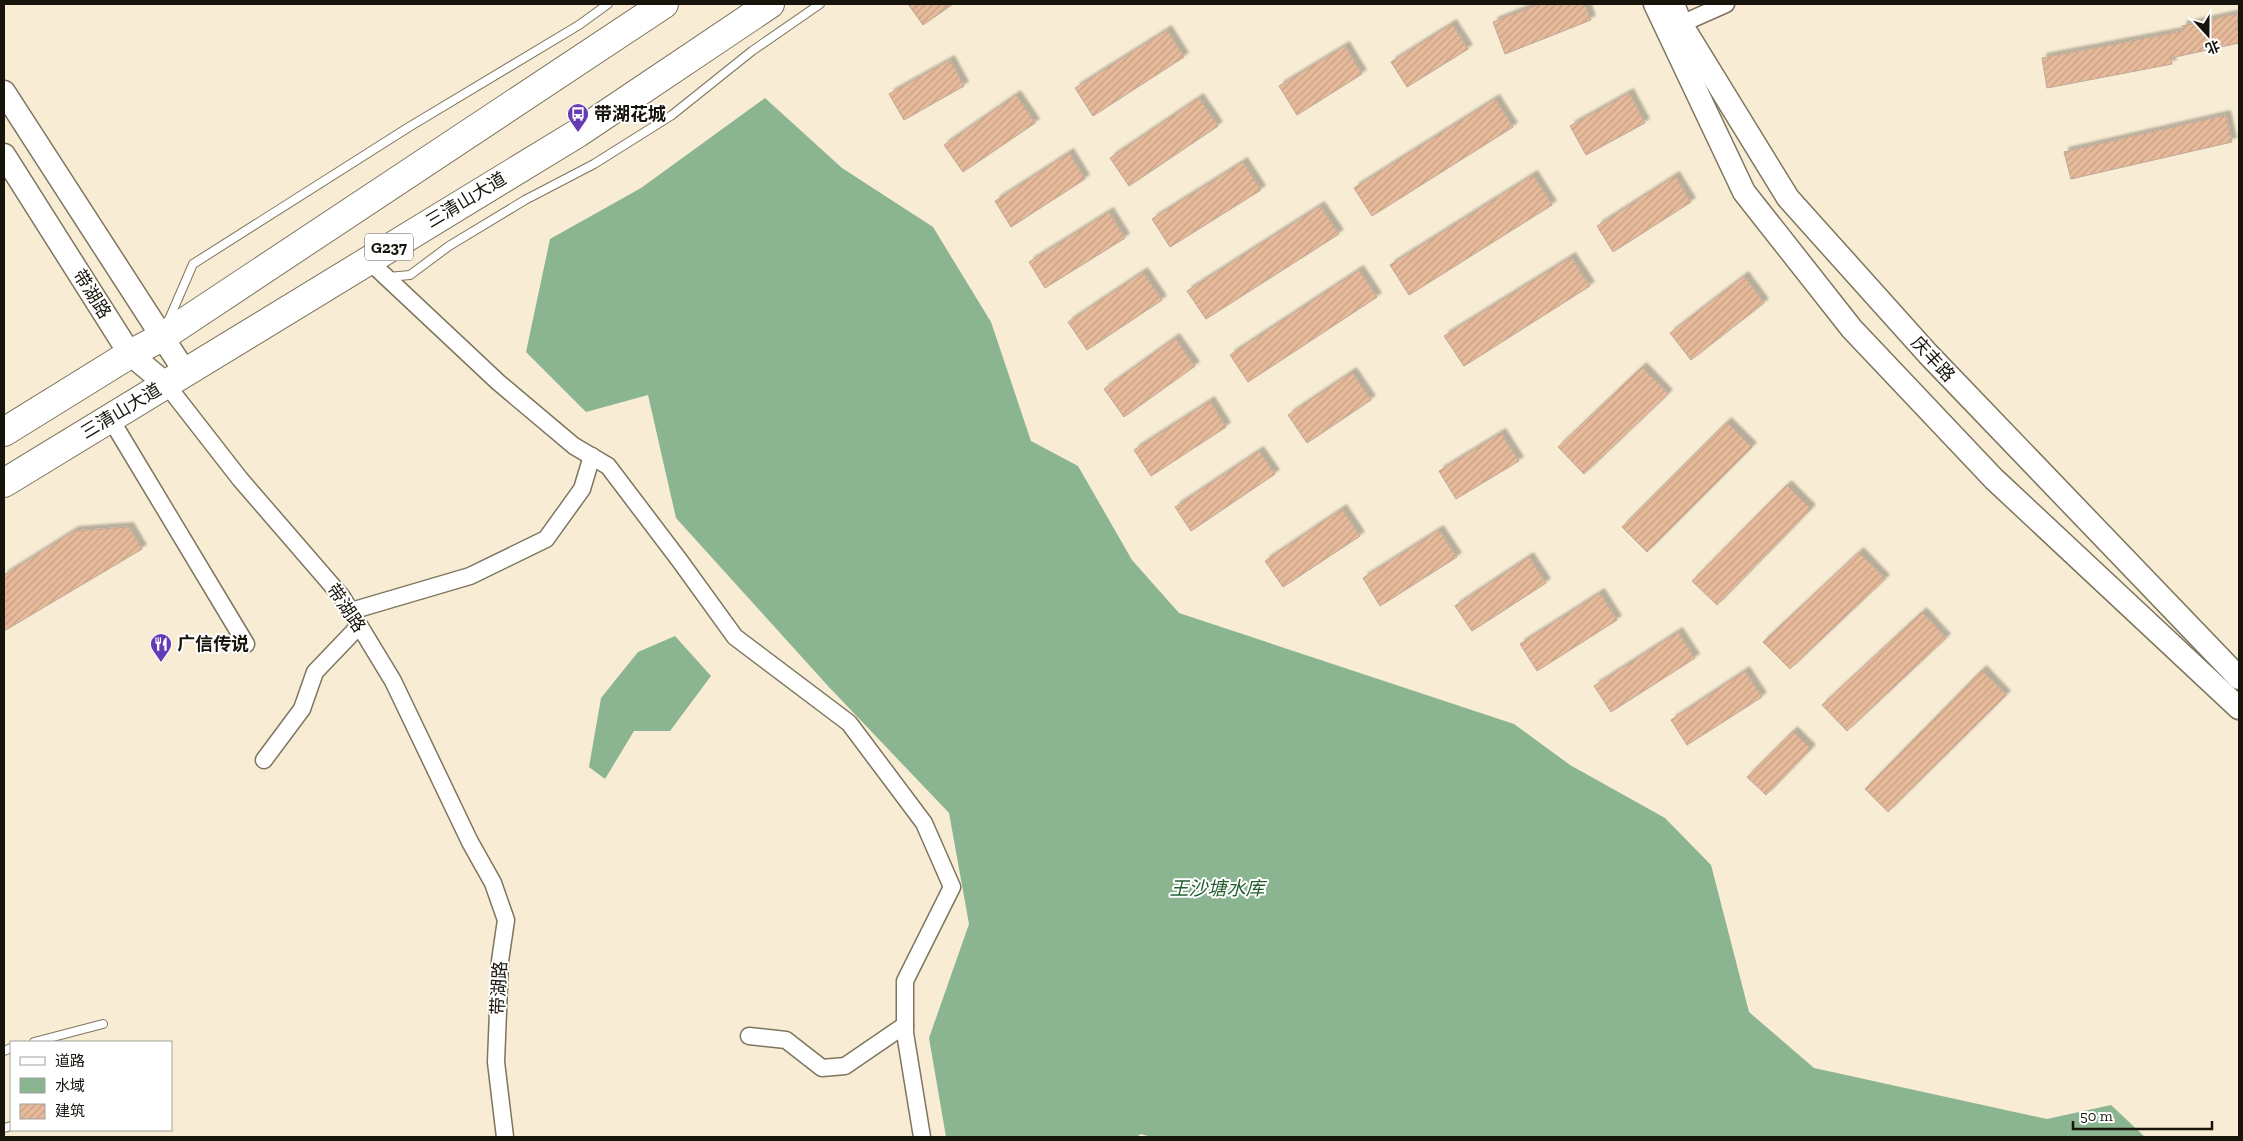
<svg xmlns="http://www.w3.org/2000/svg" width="2243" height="1141" viewBox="0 0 2243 1141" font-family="'Zilla Slab','Noto Sans SC',serif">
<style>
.water{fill:#8bb491}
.building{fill:url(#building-hatch);stroke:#bfa898;filter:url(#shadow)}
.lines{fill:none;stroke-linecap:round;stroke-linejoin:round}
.lane-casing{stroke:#7e755e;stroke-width:10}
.street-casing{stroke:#7e755e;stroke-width:19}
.secondary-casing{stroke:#7e755e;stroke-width:25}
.highway-casing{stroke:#7e755e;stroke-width:30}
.lane{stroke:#fff;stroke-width:8}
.street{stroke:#fff;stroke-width:16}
.secondary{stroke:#fff;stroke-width:22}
.highway{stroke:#fff;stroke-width:28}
.labels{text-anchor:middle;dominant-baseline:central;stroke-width:4;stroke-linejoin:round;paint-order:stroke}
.shield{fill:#fff;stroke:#5d5a54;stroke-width:1}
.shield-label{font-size:16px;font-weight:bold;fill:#17140b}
.poi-label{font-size:18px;font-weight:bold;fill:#17140b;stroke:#fff;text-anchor:start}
.street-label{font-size:18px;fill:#17140b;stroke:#fff}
.water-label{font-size:19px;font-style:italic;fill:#205c2e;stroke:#fff}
</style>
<defs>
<pattern id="building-hatch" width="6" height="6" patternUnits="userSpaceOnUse" patternTransform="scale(1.25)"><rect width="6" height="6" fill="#e6ba9a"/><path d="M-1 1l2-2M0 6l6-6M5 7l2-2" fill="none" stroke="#c59f83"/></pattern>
<filter id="shadow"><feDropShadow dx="4.5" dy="-4.5" stdDeviation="1" flood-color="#0004"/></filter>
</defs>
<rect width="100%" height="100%" fill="#f8edd4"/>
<!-- water -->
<g class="water">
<polygon points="765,98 842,168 933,227 991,322 1031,441 1078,466 1132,560 1179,613 1514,724 1570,765 1665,818 1711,865 1749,1012 1814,1068 2047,1119 2111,1105 2145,1137 1151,1137 1141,1134 1136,1137 946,1137 929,1038 969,924 949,813 828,686 676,518 648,395 586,412 526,352 550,239 641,188"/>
<polygon points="675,636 711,676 670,731 634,731 605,779 589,767 601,698 638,652"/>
</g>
<!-- building -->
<g class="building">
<polygon points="908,4 953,4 923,25"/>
<polygon points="1539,4 1585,4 1591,20 1505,54 1493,22"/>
<polygon points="2237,14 2239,43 2171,58 2172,64 2047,88 2042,58 2183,31 2182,26"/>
<polygon points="1452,24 1468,49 1407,87 1391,62"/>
<polygon points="1167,30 1184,57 1093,116 1075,88"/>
<polygon points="1345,46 1362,74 1297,115 1279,86"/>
<polygon points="950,60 964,86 904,120 889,94"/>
<polygon points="1629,93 1645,123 1586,155 1570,126"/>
<polygon points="1016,95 1035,123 963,172 944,145"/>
<polygon points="1199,98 1218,126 1129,186 1110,158"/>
<polygon points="1495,99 1513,127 1372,216 1354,188"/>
<polygon points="2226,115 2232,142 2071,179 2064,152"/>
<polygon points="1069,153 1085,179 1011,227 995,201"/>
<polygon points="1243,162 1261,190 1170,247 1152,219"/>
<polygon points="1533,175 1552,205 1409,295 1390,265"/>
<polygon points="1675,176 1691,202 1613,252 1597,226"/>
<polygon points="1320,206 1339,234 1206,319 1187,291"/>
<polygon points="1109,212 1125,238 1045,288 1029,262"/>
<polygon points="1571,257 1590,286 1464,366 1444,336"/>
<polygon points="1359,270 1377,297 1248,382 1230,355"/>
<polygon points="1143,272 1162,300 1087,350 1068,322"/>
<polygon points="1744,276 1764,303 1691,360 1670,333"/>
<polygon points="1175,338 1195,366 1124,417 1104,389"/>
<polygon points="1642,367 1668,394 1584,474 1558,447"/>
<polygon points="1352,372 1371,400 1307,443 1288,415"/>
<polygon points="1210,401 1226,427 1151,476 1134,450"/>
<polygon points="1727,422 1752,447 1647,552 1622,527"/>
<polygon points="1501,433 1519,461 1456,499 1439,471"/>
<polygon points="1259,451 1275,474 1191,531 1175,507"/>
<polygon points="1787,485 1811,509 1717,605 1692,581"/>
<polygon points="1342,509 1360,536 1283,587 1265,561"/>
<polygon points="129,527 142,549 4,631 4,575 74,531"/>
<polygon points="1439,530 1457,557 1380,606 1363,578"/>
<polygon points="1859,552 1885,579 1790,669 1763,642"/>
<polygon points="1529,557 1546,583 1472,631 1455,606"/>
<polygon points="1600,593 1617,620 1537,671 1520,644"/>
<polygon points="1922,612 1946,638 1847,731 1822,705"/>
<polygon points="1678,632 1695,658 1611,712 1594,686"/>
<polygon points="1982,670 2006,695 1888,812 1865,789"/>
<polygon points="1745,671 1762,697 1687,745 1671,720"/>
<polygon points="1793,731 1811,749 1766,795 1747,777"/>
</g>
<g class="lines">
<!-- lane casing -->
<g class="lane-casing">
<g id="lane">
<polyline points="388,277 410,275 449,246 525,200 594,164 672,115 752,51 820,4"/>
<polyline points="167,324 193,264 409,127 579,25 608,4"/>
<polyline points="34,1042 103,1024"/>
<polyline points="4,1051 11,1048"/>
<polyline points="4,1128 11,1126"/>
</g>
</g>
<!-- street casing -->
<g class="street-casing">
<g id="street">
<polyline points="1681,24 1726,4"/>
<polyline points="368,260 498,382 574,446 608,466 680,561 735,637 849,723 924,823 952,887 905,981 905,1033 922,1137"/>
<polyline points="166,384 240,479 342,597 393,681 470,842 493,883 506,920 500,961 496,1062 505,1137"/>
<polyline points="110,418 246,644"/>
<polyline points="351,611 470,576 546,539 582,489 592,456"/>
<polyline points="264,760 302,709 315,672 359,626"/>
<polyline points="749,1036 786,1040 822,1068 845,1066 905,1025"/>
</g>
</g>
<!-- secondary casing -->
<g class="secondary-casing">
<g id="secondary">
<polyline points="1655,4 1744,192 1852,329 1994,479 2239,708"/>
<polyline points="1673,4 1681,24 1788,198 1928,354 2239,678"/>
<polyline points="4,92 185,372"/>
<polyline points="4,155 130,354 166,384"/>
</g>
</g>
<!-- highway casing -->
<g class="highway-casing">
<g id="highway">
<polyline points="4,432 130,354 162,337 664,4"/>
<polyline points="4,483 578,133 770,4"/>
</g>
</g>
<!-- lane -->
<use href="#lane" class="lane"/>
<!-- street -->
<use href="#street" class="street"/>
<!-- secondary -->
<use href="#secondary" class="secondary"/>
<!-- highway -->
<use href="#highway" class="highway"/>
</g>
<!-- icons -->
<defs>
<g id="bus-pin" transform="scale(1.125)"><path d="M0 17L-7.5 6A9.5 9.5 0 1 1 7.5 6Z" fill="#663cb4" stroke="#fff"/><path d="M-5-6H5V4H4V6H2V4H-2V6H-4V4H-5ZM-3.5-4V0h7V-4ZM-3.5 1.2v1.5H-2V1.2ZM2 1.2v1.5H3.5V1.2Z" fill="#fff"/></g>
<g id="restaurant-pin" transform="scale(1.125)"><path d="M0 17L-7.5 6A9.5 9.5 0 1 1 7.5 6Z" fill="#663cb4" stroke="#fff"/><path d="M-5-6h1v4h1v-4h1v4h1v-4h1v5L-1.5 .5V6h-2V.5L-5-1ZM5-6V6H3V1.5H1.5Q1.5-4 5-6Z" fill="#fff"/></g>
</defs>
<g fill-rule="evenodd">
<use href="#bus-pin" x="578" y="114"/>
<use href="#restaurant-pin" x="161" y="644"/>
</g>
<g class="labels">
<!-- shield labels -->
<rect class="shield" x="365" y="233.5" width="48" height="27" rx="4"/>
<g class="shield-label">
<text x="389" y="247">G237</text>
</g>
<!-- poi labels -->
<g class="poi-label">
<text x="594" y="114">带湖花城</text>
<text x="177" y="644">广信传说</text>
</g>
<!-- street labels -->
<g class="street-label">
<text transform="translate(466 200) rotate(-31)">三清山大道</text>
<text transform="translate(92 294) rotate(58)">带湖路</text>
<text transform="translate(1933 359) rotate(47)">庆丰路</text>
<text transform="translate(121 411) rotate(-31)">三清山大道</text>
<text transform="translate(346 608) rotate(56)">带湖路</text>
<text transform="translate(499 988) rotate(-87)">带湖路</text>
</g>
<!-- water labels -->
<g class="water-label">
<text x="1217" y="888">王沙塘水库</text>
</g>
</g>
<!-- border -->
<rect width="2243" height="1141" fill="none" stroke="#17140b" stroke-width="10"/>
<!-- legend -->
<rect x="10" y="1041" width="162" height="90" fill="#ffffff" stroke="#a2a19d"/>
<rect x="20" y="1057" width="25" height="8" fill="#ffffff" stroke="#a2a19d"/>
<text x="55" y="1066" font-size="15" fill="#17140b">道路</text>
<rect x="20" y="1078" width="25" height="15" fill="#8bb491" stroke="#a2a19d"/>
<text x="55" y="1091" font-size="15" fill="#17140b">水域</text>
<rect x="20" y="1104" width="25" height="15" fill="url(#building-hatch)" stroke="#a2a19d"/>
<text x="55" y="1116" font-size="15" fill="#17140b">建筑</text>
<!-- north arrow -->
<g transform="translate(2208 35) rotate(159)" stroke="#ffffff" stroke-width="4" paint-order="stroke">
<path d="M0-4L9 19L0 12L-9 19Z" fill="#17140b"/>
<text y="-8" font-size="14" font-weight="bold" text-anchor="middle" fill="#17140b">北</text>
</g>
<!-- scale -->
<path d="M2073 1121v8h139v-8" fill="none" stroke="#17140b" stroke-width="2.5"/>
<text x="2080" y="1121" font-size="15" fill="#17140b" stroke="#ffffff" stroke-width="4" paint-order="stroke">50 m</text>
</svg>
